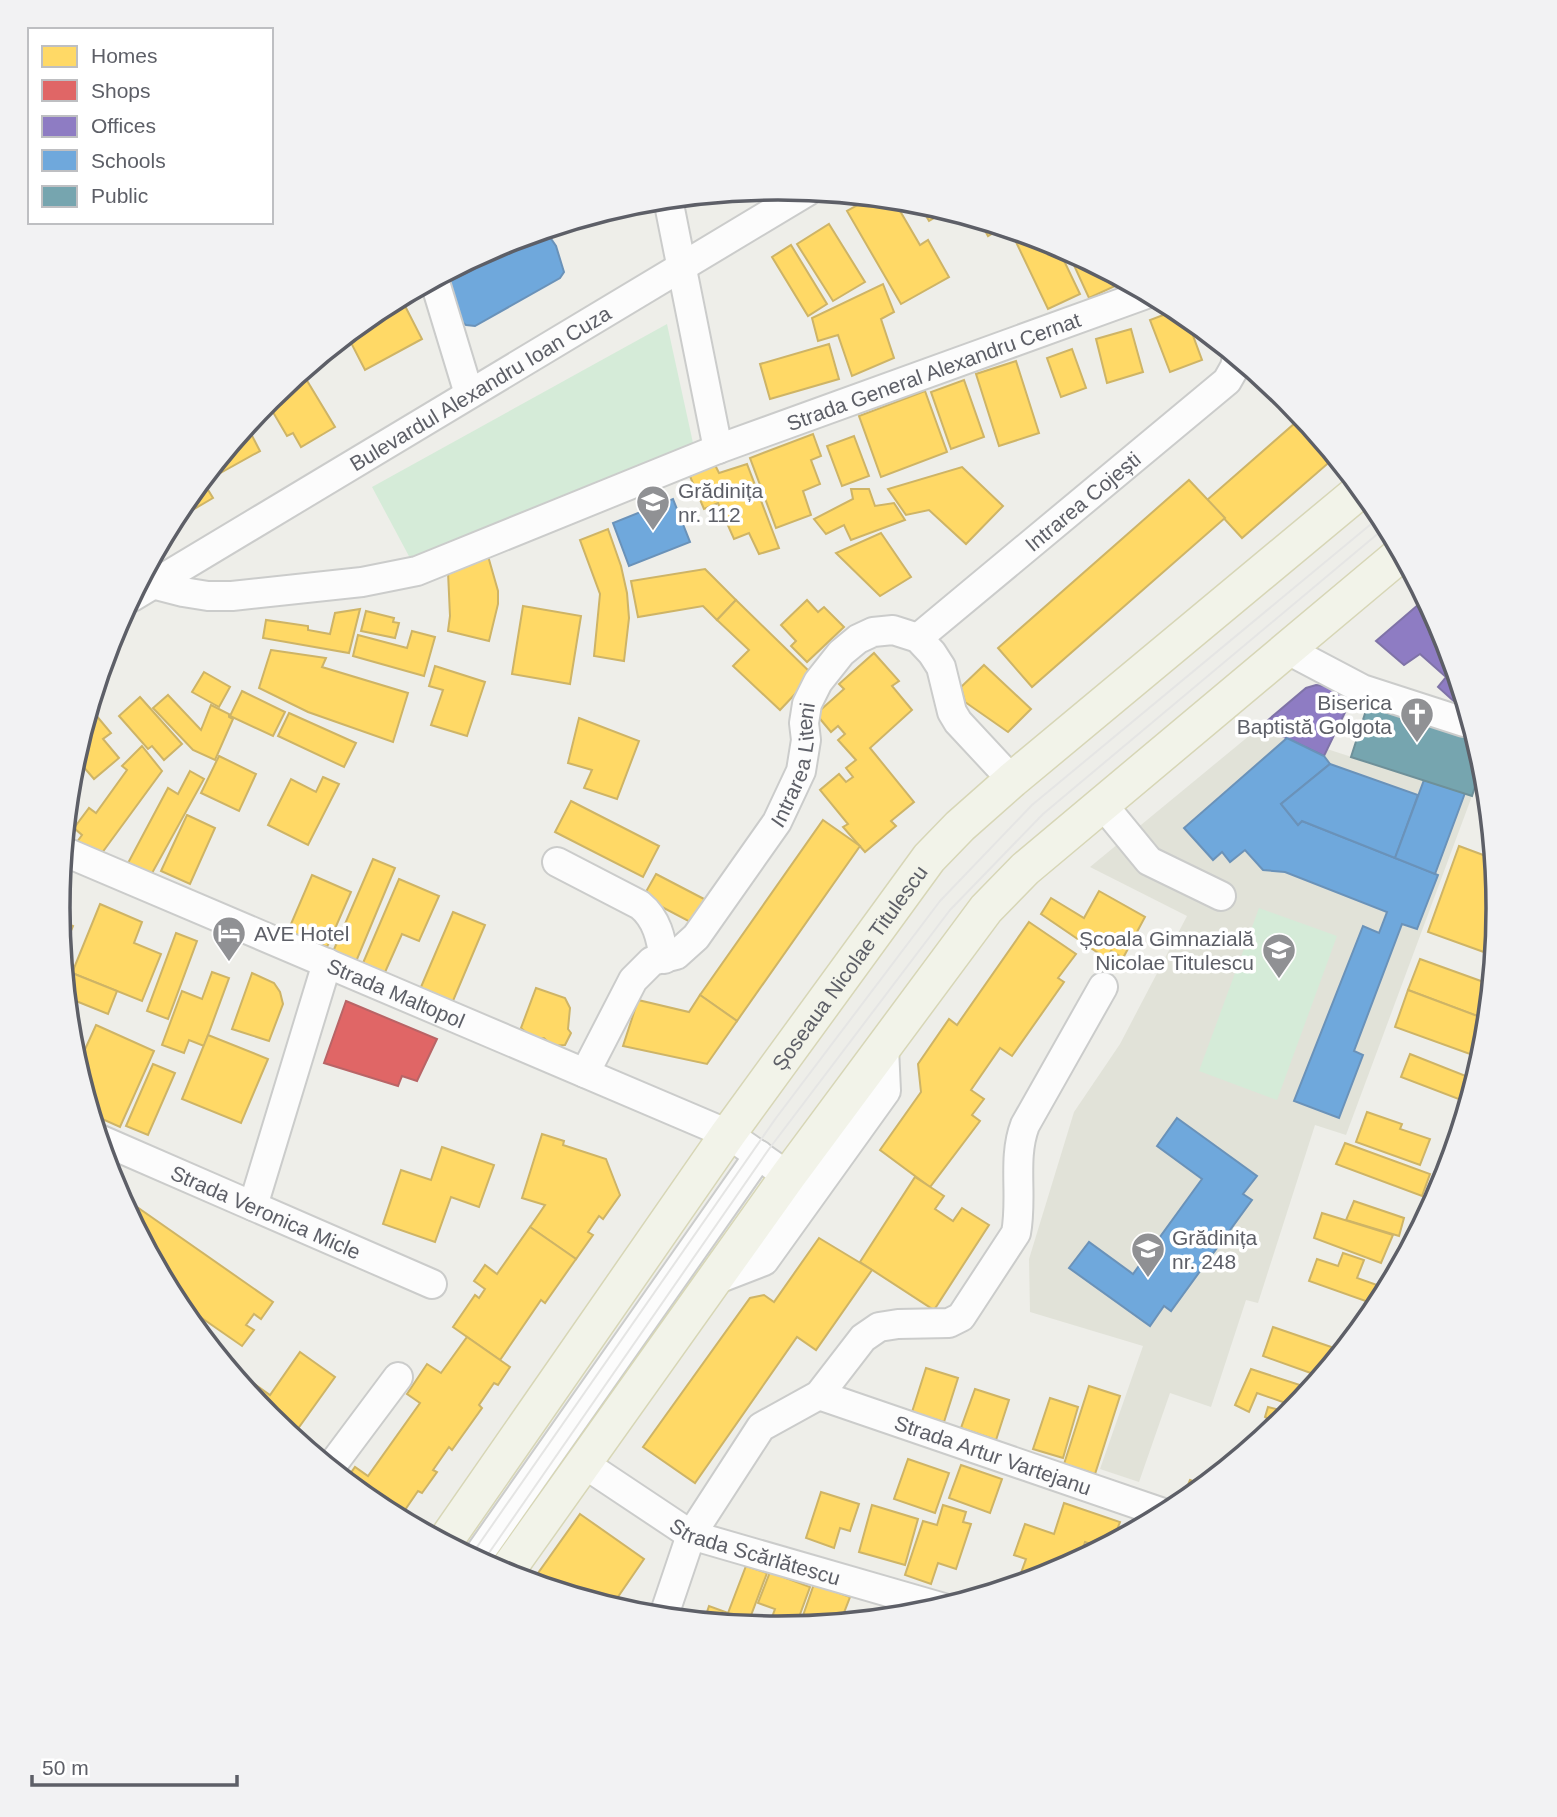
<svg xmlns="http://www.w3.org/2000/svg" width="1557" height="1817" viewBox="0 0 1557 1817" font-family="Arial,sans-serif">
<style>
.education{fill:#e1e2d8}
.green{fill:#d5ebd8}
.homes{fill:#ffd966;stroke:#ceb466;stroke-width:2}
.shops{fill:#e06666;stroke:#b96466;stroke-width:2}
.offices{fill:#8e7cc3;stroke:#7f73a7;stroke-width:2}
.schools{fill:#6fa8dc;stroke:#6a92b9;stroke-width:2}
.public{fill:#76a5af;stroke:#6e9099;stroke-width:2}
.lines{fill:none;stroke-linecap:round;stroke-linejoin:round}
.minor-casing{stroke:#cbcccb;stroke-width:32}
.major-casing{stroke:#d7d6b6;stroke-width:38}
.minor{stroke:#fcfcfc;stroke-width:28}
.major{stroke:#f2f3e9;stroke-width:35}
.tram{stroke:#e5e5e4;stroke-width:2}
.labels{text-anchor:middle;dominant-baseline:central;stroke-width:7;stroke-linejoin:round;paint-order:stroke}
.street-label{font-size:21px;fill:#5d5f67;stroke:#fff}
.poi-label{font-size:21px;fill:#5d5f67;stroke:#fff;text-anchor:start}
.rim{fill:none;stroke:#5d5f67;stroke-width:3.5}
</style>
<rect width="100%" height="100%" fill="#eeeee9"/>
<!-- education -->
<polygon class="education" points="1261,726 1324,756 1327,749 1472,796 1346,1135 1315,1125 1258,1303 1246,1300 1211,1407 1170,1393 1139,1482 1100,1469 1143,1346 1030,1312 1029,1259 1074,1112 1120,1044 1187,916 1090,867"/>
<!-- green -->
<g class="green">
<polygon points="667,324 693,443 411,560 372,487"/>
<polygon points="1259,908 1337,936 1277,1100 1199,1071"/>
</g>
<!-- homes -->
<g class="homes">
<polygon points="733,192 715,202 698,196"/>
<polygon points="872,197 893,199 920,245 928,240 949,277 901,304 847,211"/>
<polygon points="918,202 920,202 948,210 929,221"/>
<polygon points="979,220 1003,227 988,236"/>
<polygon points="829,224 865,282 833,301 797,244"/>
<polygon points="1031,236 1056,244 1080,294 1048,309 1016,242"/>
<polygon points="791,245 827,304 808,316 772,257"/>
<polygon points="1067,250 1126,281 1089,298"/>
<polygon points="883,284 894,312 881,319 894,358 852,376 838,335 818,341 812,318"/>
<polygon points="404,304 422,339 365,370 347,335"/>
<polygon points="1179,309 1185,314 1202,360 1170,372 1150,320"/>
<polygon points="1131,329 1143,372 1107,383 1096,339"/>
<polygon points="829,344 839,379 770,399 760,364"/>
<polygon points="1072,349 1086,388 1061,397 1047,358"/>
<polygon points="1016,361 1039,433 999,446 976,374"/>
<polygon points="303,374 335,427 301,447 293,433 287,436 267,402 294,378"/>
<polygon points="964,380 984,437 951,449 931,392"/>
<polygon points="925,391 947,452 881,477 859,416"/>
<polygon points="1303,416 1330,449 1327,452 1333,459 1242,538 1207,500"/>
<polygon points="247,426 260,451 215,476 211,469"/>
<polygon points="813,434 821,456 811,460 820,484 803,491 811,515 776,528 750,458"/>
<polygon points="854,436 869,476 842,486 827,446"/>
<polygon points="714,463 719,473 747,464 779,548 759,554 749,533 734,539 718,503 704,509 689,474"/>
<polygon points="962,467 1003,506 966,544 929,510 906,515 888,489"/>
<polygon points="202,480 213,498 172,522 179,508"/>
<polygon points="1189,480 1225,518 1032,687 998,648"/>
<polygon points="851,489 869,489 875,506 894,503 905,520 851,540 844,525 826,534 814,519 853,499"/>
<polygon points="608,529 621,566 627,593 629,618 624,661 594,656 600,594 580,540"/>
<polygon points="881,533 911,577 880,596 836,553"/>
<polygon points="488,556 498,591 498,604 489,641 448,631 450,616 448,572"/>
<polygon points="705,569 736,600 717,620 703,606 638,617 631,581"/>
<polygon points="736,600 813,675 780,710 733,666 749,650 717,620"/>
<polygon points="807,600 818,612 824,607 844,627 807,662 791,646 796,641 781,625"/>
<polygon points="523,606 581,616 570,684 512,674"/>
<polygon points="360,609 349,653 263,638 266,620 308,626 308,630 330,634 335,613"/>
<polygon points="366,611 394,618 393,622 399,623 395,638 361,631"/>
<polygon points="412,631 435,637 424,676 353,656 358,635 407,648"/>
<polygon points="271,650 326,658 322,667 408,693 393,742 308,712 259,688"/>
<polygon points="874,653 899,681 892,686 912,710 870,748 914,802 891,821 896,826 865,852 843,827 848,824 820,790 839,774 846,782 853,777 846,768 856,760 838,740 845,734 838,726 831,732 816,714 844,689 839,684"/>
<polygon points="984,665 1031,709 1008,732 965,702 961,687"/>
<polygon points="435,666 485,682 467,736 431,725 443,690 429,686"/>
<polygon points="204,672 230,687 219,707 192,692"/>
<polygon points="242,691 285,712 273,736 230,716"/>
<polygon points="168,695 201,730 211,705 229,714 229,717 233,719 215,760 193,750 153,708"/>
<polygon points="140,697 182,744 164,760 152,746 148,749 119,716"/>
<polygon points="90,708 111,733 103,739 119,758 94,779 75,757"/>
<polygon points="289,713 356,743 344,767 278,736"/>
<polygon points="579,718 639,741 617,799 584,788 592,770 568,763"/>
<polygon points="142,746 162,771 99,857 77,842 82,835 74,828 89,808 96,813 127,770 122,766"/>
<polygon points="219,756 256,774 239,811 201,793"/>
<polygon points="72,768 79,778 69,792"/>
<polygon points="190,771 204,779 151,875 128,863 168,788 178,794"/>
<polygon points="323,777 339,784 308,845 268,825 291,779 316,792"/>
<polygon points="571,801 659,846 643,877 555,832"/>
<polygon points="187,815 215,828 190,884 161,871"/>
<polygon points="823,820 860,846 737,1021 700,995"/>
<polygon points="1459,846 1494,859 1499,909 1495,956 1428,932"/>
<polygon points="373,859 395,868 355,964 332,954"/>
<polygon points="656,874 706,900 694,924 643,897"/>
<polygon points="312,875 351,892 327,947 288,931"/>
<polygon points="399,879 439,896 419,941 402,934 382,979 360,970"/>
<polygon points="1099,891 1145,917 1123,958 1111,951 1107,959 1041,914 1051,898 1084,918"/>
<polygon points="100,904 142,922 134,943 161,954 142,1001 72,973"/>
<polygon points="453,912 485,925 450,1008 418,994"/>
<polygon points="59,920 73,926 62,952"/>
<polygon points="1029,922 1076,954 1058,978 1064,982 1012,1056 1000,1048 971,1090 984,1099 972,1115 980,1121 930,1187 880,1150 921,1092 918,1064 949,1019 957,1025"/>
<polygon points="176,933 197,941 168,1019 147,1011"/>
<polygon points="1420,959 1492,985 1488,1020 1408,990"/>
<polygon points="212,972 229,978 204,1046 189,1040 184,1053 162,1045 182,991 202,999"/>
<polygon points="72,973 117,991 108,1014 66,997 66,987"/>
<polygon points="252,973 274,983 280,992 283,1004 269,1041 232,1029"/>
<polygon points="536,988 565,998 570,1008 568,1029 571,1033 565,1045 552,1046 544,1038 534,1040 521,1028"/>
<polygon points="1408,990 1488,1020 1486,1045 1481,1058 1395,1027"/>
<polygon points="700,995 737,1021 707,1064 623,1046 638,1000 689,1012"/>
<polygon points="96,1025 154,1051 120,1127 91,1114 77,1067"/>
<polygon points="208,1035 268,1059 241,1123 182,1099"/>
<polygon points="1410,1054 1476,1080 1469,1103 1401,1077"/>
<polygon points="153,1064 175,1073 148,1135 126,1126"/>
<polygon points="1367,1112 1402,1124 1400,1129 1430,1139 1420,1165 1356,1142"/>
<polygon points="542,1134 564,1141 563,1145 606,1159 620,1195 603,1219 599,1216 588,1232 593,1235 576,1259 530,1227 545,1205 522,1198"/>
<polygon points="1345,1143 1430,1174 1422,1196 1336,1164"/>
<polygon points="442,1147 494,1165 479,1207 451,1197 435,1242 383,1224 401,1170 431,1180"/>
<polygon points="915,1177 944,1196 935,1209 953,1221 962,1208 989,1225 934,1310 860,1262"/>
<polygon points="117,1193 273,1302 261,1319 254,1314 246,1325 254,1330 242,1346 173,1298"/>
<polygon points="1354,1201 1404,1218 1399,1236 1346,1220"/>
<polygon points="1322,1213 1393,1235 1381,1263 1314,1238"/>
<polygon points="530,1227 576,1259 545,1303 541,1300 500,1360 453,1327 475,1295 479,1298 485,1289 474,1281 485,1265 497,1274"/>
<polygon points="819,1238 872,1270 816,1350 797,1337 695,1483 643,1447 750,1298 764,1295 774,1302"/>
<polygon points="1343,1253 1364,1260 1357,1278 1380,1286 1374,1304 1309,1281 1317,1259 1338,1266"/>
<polygon points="1273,1327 1343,1351 1322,1377 1263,1356"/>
<polygon points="467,1337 510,1367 498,1385 494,1383 479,1405 482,1408 452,1450 449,1447 433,1470 437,1472 422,1493 418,1491 405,1510 408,1512 402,1520 378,1508 345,1481 355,1467 368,1476 420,1403 407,1394 427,1364 441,1373"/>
<polygon points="300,1352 335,1377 292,1437 269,1418 236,1378 239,1373 270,1395"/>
<polygon points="926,1368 958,1378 944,1422 912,1412"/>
<polygon points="1251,1369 1312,1389 1297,1407 1257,1393 1249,1412 1235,1405"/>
<polygon points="1089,1386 1120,1396 1095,1474 1064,1464"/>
<polygon points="975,1389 1009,1400 996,1440 961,1428"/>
<polygon points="1050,1398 1078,1407 1063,1458 1033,1449"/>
<polygon points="1268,1407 1292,1413 1274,1429 1276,1423 1265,1417"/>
<polygon points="908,1459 949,1473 935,1513 894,1499"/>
<polygon points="961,1465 1002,1479 990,1513 949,1498"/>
<polygon points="1190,1480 1206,1486 1182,1505 1180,1504"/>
<polygon points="821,1492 859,1504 850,1531 840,1528 834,1548 806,1538"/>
<polygon points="1064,1503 1120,1522 1112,1543 1103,1548 1085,1542 1079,1561 1054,1575 1017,1584 1026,1559 1014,1555 1025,1524 1054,1534"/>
<polygon points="872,1505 918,1519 905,1565 859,1552"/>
<polygon points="943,1505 966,1512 963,1522 971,1524 956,1569 938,1563 931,1584 905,1575 923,1521 937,1525"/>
<polygon points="580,1514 644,1559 611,1607 596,1601 595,1602 531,1583"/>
<polygon points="746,1566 767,1573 747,1626 704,1621 709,1606 728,1613"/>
<polygon points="770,1572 810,1587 795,1628 768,1628 775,1609 758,1603"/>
<polygon points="814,1584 850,1597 840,1623 799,1627"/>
<polygon points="864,1612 881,1619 860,1621"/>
</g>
<!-- shops -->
<polygon class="shops" points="346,1001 437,1039 417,1081 402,1076 398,1086 324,1063"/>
<!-- offices -->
<g class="offices">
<polygon points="1426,598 1445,633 1466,704 1459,706 1438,687 1446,677 1420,654 1404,665 1376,641"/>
<polygon points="1316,685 1332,687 1352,698 1324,756 1261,726 1306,688"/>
</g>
<!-- schools -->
<g class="schools">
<polygon points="545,230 556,246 564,272 560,278 475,326 466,325 454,316 444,274 479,256 479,263 513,247 509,241"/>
<polygon points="673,499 690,542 629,566 613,523"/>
<polygon points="1287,738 1324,756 1330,764 1281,804 1298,825 1302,821 1438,875 1417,929 1402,924 1354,1051 1363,1055 1339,1118 1294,1101 1363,926 1379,933 1387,912 1285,872 1263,870 1245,850 1230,862 1222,852 1213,860 1184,828"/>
<polygon points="1330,764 1418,795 1395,858 1302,821 1298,825 1281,804"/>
<polygon points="1424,780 1465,793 1435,874 1395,858"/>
<polygon points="1177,1118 1257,1176 1243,1194 1252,1200 1171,1311 1164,1306 1150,1326 1069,1268 1089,1242 1133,1274 1202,1179 1157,1146"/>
</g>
<!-- public -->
<polygon class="public" points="1370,698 1474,732 1483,762 1472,796 1351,757"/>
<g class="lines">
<!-- minor casing -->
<g class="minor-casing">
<g id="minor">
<polyline points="668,199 718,449"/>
<polyline points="434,279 469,394"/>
<path id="s1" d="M152,584L183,592L208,596H232L362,582L417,571L718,449L1149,293"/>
<path id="s2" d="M132,597L808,191"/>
<path id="s3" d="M918,638L1227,381L1235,367L1237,357"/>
<polyline points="1288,650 1362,689 1464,722"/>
<polyline points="1103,805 1149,861 1221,896"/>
<path id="s4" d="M63,851L728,1134L788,1176"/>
<path d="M557,862L640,905C657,919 661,938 664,959"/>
<path id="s5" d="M585,1073L633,980L652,961L676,955L696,937L777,822L801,771L806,740L804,723L807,704L818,682L841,653L858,639L873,632L893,630L918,638L932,653L941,667L952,712L958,722L1012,780"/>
<path id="s6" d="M99,1139L432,1284"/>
<polyline points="253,1206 327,963"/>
<polyline points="715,1280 764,1261 886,1091 884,1048"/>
<path id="s7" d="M819,1395L1166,1514"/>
<path id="s8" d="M583,1463L691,1535L944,1608"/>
<polyline points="330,1468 398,1377"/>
<polyline points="475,1560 759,1155"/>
<path d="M663,1618L691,1535L761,1427L819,1395L863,1338L879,1327L898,1324L949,1323L961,1317L1016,1233C1023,1197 1012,1159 1025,1125L1103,987"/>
</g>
</g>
<!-- major casing -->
<g class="major-casing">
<g id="major">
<path id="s9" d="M444,1543L728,1134L929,858L960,826L1012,780L1362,489"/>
<polyline points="504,1575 788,1176 986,909 1025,869 1402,553"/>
</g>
</g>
<!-- minor -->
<use href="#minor" class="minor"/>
<!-- major -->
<use href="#major" class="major"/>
<!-- tram -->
<g class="tram">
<polyline points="470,1557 776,1118 940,901 1032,805 1382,515"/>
<polyline points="482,1563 769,1149 950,910 1043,814 1387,526"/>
</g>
</g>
<!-- icons -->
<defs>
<g id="school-pin" transform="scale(1.75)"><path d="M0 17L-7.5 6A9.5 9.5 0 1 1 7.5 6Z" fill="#909194" stroke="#fff"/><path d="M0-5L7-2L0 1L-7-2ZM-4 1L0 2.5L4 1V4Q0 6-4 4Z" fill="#fff"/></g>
<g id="church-pin" transform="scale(1.75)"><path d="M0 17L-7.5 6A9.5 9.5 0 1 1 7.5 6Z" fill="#909194" stroke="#fff"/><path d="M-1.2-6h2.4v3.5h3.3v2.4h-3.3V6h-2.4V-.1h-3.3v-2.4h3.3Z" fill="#fff"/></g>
<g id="hotel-pin" transform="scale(1.75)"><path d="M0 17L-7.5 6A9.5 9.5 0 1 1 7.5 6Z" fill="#909194" stroke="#fff"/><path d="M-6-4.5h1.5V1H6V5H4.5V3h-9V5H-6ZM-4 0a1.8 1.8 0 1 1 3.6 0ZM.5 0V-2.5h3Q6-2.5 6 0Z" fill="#fff"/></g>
</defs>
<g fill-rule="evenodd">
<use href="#school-pin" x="653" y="502"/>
<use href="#church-pin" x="1417" y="714"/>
<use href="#hotel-pin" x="229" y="933"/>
<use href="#school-pin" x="1279" y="950"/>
<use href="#school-pin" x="1148" y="1249"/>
</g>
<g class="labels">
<!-- street labels -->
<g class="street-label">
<text stroke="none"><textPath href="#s1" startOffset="822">Strada General Alexandru Cernat</textPath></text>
<text stroke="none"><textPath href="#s2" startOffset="406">Bulevardul Alexandru Ioan Cuza</textPath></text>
<text stroke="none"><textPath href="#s3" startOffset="214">Intrarea Cojești</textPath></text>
<text stroke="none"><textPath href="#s5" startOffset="385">Intrarea Liteni</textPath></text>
<text stroke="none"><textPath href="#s9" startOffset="704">Șoseaua Nicolae Titulescu</textPath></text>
<text stroke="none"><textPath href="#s4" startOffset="362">Strada Maltopol</textPath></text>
<text stroke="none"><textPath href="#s6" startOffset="182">Strada Veronica Micle</textPath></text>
<text stroke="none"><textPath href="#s7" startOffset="184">Strada Artur Vartejanu</textPath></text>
<text stroke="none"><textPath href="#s8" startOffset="196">Strada Scărlătescu</textPath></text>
</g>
<!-- poi labels -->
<g class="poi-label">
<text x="678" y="490">Grădinița<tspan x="678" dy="24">nr. 112</tspan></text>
<text x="1392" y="702" text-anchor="end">Biserica<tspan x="1392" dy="24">Baptistă Golgota</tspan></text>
<text x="254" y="933">AVE Hotel</text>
<text x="1254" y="938" text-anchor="end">Școala Gimnazială<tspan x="1254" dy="24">Nicolae Titulescu</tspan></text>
<text x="1172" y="1237">Grădinița<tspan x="1172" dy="24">nr. 248</tspan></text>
</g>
</g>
<!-- crop -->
<path d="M0 0H1557V1817H0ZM70 908a708 708 0 1 1 1416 0a708 708 0 1 1-1416 0Z" fill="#f2f2f3" fill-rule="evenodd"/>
<path class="rim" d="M70 908a708 708 0 1 1 1416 0a708 708 0 1 1-1416 0Z"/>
<!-- legend -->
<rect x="28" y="28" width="245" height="196" fill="#ffffff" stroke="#bebfc2" stroke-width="2"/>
<rect x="42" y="46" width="35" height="21" fill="#ffd966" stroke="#bebfc2" stroke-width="2"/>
<text x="91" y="63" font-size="21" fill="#5d5f67">Homes</text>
<rect x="42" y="80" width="35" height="21" fill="#e06666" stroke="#bebfc2" stroke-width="2"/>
<text x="91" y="98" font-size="21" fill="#5d5f67">Shops</text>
<rect x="42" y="116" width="35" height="21" fill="#8e7cc3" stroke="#bebfc2" stroke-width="2"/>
<text x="91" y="133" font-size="21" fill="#5d5f67">Offices</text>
<rect x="42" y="150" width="35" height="21" fill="#6fa8dc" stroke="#bebfc2" stroke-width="2"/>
<text x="91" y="168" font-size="21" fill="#5d5f67">Schools</text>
<rect x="42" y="186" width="35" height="21" fill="#76a5af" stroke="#bebfc2" stroke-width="2"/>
<text x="91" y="203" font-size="21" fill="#5d5f67">Public</text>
<!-- scale -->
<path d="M32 1775v10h205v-10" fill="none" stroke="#5d5f67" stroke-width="3.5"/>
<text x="42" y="1775" font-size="21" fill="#5d5f67" stroke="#ffffff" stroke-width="5" paint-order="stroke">50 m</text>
</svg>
